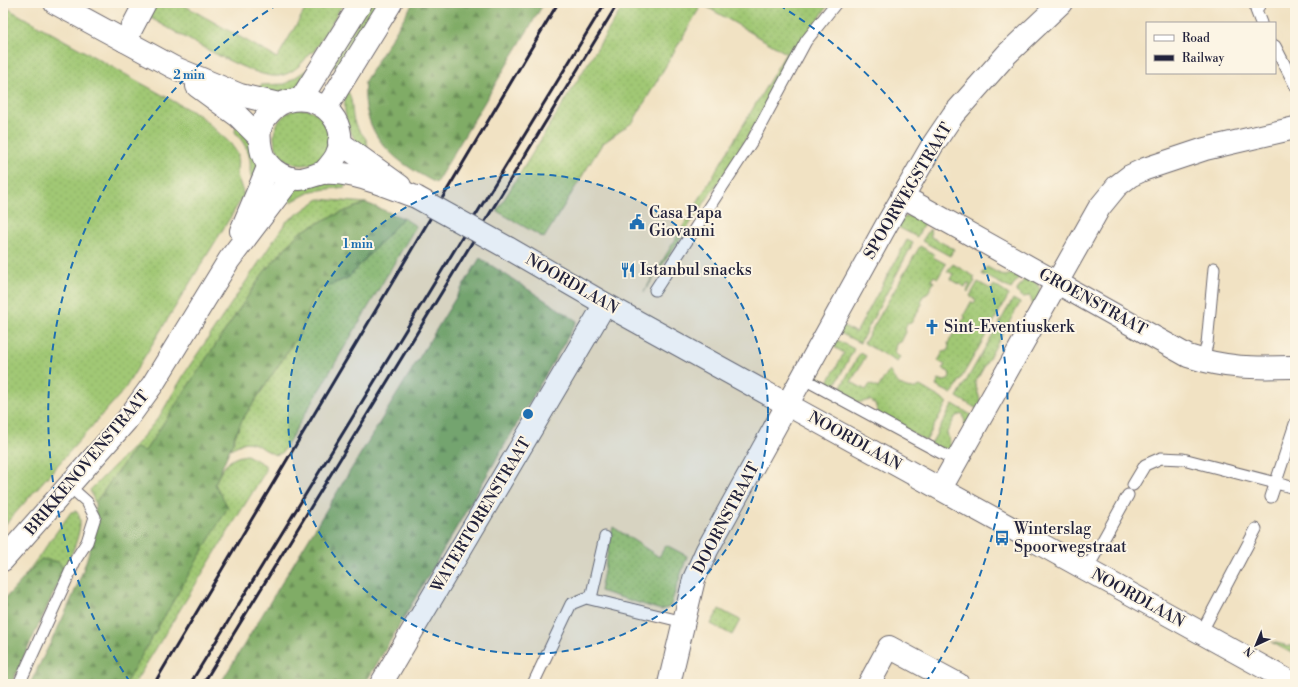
<svg xmlns="http://www.w3.org/2000/svg" width="1298" height="687" viewBox="0 0 1298 687" font-family="'Libre Bodoni',serif">
<style>
.grass{fill:url(#grass-dots);stroke:#627558}
.forest{fill:url(#forest-firs);stroke:#516750}
.lines{fill:none;stroke-linecap:round;stroke-linejoin:round}
.service-casing{stroke:#6a656b;stroke-width:13}
.minor-casing{stroke:#6a656b;stroke-width:24}
.tertiary-casing{stroke:#6a656b;stroke-width:24}
.service{stroke:#fff;stroke-width:11}
.minor{stroke:#fff;stroke-width:22}
.tertiary{stroke:#fff;stroke-width:22}
.rail{stroke:#22223b;stroke-width:3}
.tertiary-bridge-casing{stroke:#6a656b;stroke-width:24;stroke-linecap:butt}
.tertiary-bridge{stroke:#fff;stroke-width:22}
.ring{fill:none;stroke:#1f6fb2;stroke-width:2;stroke-dasharray:7 5}
.labels{text-anchor:middle;dominant-baseline:central;stroke-width:4;stroke-linejoin:round;paint-order:stroke}
.street-label{font-size:16px;fill:#22223b;stroke:#fcf5e5}
.poi-label{font-size:16px;fill:#22223b;stroke:#fcf5e5;text-anchor:start}
.centre{fill:#1f6fb2;stroke:#fcf5e5;stroke-width:2}
.ring-label{font-size:12px;text-anchor:middle;font-weight:bold;fill:#1f6fb2;stroke:#fcf5e5;stroke-width:4;stroke-linejoin:round;paint-order:stroke}
</style>
<defs>
<pattern id="grass-dots" width="8" height="8" patternUnits="userSpaceOnUse"><rect width="8" height="8" fill="#a1c874"/><path d="M2 2h.1M6 6h.1" fill="none" stroke="#8aac65" stroke-width="1.8" stroke-linecap="round"/></pattern>
<pattern id="forest-firs" width="22" height="20" patternUnits="userSpaceOnUse"><rect width="22" height="20" fill="#80ac66"/><path d="M5 1l3.5 6h-7zM16 11l3.5 6h-7z" fill="#688c55"/></pattern>
</defs>
<rect width="100%" height="100%" fill="#fcf5e5"/>
<filter id="ink" filterUnits="userSpaceOnUse"><feTurbulence type="fractalNoise" baseFrequency=".025" numOctaves="2"/><feDisplacementMap in="SourceGraphic" scale="8" xChannelSelector="R" yChannelSelector="G"/><feConvolveMatrix kernelMatrix="1 2 1 2 8 2 1 2 1" color-interpolation-filters="sRGB"/></filter>
<filter id="wash" filterUnits="userSpaceOnUse"><feTurbulence type="fractalNoise" baseFrequency=".012" numOctaves="4" result="noise"/><feDisplacementMap in="SourceGraphic" scale="16" xChannelSelector="R" yChannelSelector="G"/><feGaussianBlur stdDeviation="0.9" result="paint"/><feColorMatrix in="noise" values="0 0 0 0 0 0 0 0 0 0 0 0 0 0 0 0 0 1.4 0 .05"/><feComposite in="paint" operator="in"/></filter>
<g filter="url(#wash)">
<rect width="100%" height="100%" fill="#f1e2c3"/>
<!-- grass -->
<g class="grass">
<path d="M151,3H180L277,58L309,3H344L313,53L310,52C304,63 292,74 279,76C253,80 172,29 145,15Z"/>
<polygon points="369,3 384,3 343,72 331,65"/>
<polygon points="625,3 829,3 730,165 644,292 786,53 702,4 633,122 602,144 544,238 497,211"/>
<polygon points="3,6 200,116 230,143 238,154 237,175 244,195 124,390 3,527"/>
<polygon points="308,69 296,88 283,93 254,92 261,85 285,84"/>
<path d="M346,90C354,97 351,112 354,121C358,134 372,138 366,151C347,135 342,115 346,90Z"/>
<circle cx="302" cy="137" r="28"/>
<path d="M236,126L245,128L258,161L254,181C248,174 251,168 250,160C248,148 242,141 235,132Z"/>
<path d="M348,181L345,187L312,191L291,202L286,198C302,181 326,183 348,181Z"/>
<polygon points="319,199 366,203 328,218 299,233 264,272 145,451 135,448 95,503 90,490 140,440 159,417 188,368 286,222"/>
<polygon points="918,216 926,220 917,237 896,226 905,217"/>
<polygon points="403,218 416,226 282,453 275,455 253,443 245,442 230,449 242,420 300,333 317,290 348,278"/>
<polygon points="930,229 931,237 954,249 950,256 922,241"/>
<polygon points="907,240 913,243 860,343 838,332 842,325 856,333"/>
<polygon points="920,246 934,254 933,257 946,264 938,278 934,276 931,280 934,282 927,294 923,296 921,300 922,304 911,323 907,324 905,329 906,332 901,342 897,343 895,347 895,354 900,357 897,362 864,343"/>
<polygon points="953,264 975,277 973,280 975,281 968,292 967,291 970,284 967,283 965,287 950,279 953,274 947,271"/>
<polygon points="987,267 1004,276 1022,272 1011,289 982,274"/>
<path d="M1027,275C1044,287 1042,292 1034,309L1030,296L1023,297L1016,292Z"/>
<polygon points="978,282 991,289 994,285 1009,295 952,394 936,386 939,379 944,381 948,380 950,376 949,372 943,369 945,365 938,361 943,352 947,351 949,347 948,343 959,324 965,318 964,315 971,302 974,303 976,300 970,296"/>
<polygon points="1013,299 1020,303 975,383 981,403 977,409 957,397"/>
<polygon points="835,339 854,349 833,389 813,378 814,375 828,382 844,353 831,345"/>
<path d="M860,353L866,356L851,382L866,390L870,384L878,388L889,370C895,382 906,394 920,386L947,402L926,441L879,415L875,404L870,400L858,403L838,392Z"/>
<polygon points="953,404 973,416 966,428 963,414 956,416 947,432 952,453 931,444"/>
<path d="M247,455L265,465V472L134,684H125L227,507L215,484C222,468 228,457 247,455Z"/>
<path d="M76,511C88,521 70,558 64,571L59,562L41,559L24,577L71,512Z"/>
<polygon points="613,527 659,557 666,545 687,556 670,607 661,610 600,591"/>
<polygon points="719,609 740,620 732,635 711,624"/>
<polygon points="1271,642 1295,647 1295,655"/>
</g>
<!-- forest -->
<g class="forest">
<path d="M413,3H544L436,183C392,160 361,136 365,81Z"/>
<path d="M366,203L403,218L348,278L317,290L300,333L242,420L215,484L228,507L125,684H30C53,635 100,557 95,503L135,448L145,451L264,272L299,233L328,218Z"/>
<polygon points="480,258 577,321 365,684 220,684"/>
<polygon points="41,559 59,562 64,571 11,684 3,684 3,601"/>
</g>
</g>
<g filter="url(#ink)">
<g class="lines">
<!-- service casing -->
<g class="service-casing">
<g id="service">
<polyline points="1261,3 1256,10 1261,23"/>
<polyline points="1275,46 1295,85"/>
<polyline points="655,290 752,141 806,41 836,3"/>
<polyline points="1203,360 1207,344 1214,268"/>
<polyline points="802,378 956,461"/>
<polyline points="1133,485 1145,465 1161,458 1183,459 1295,488"/>
<polyline points="1271,497 1295,424"/>
<polyline points="1087,569 1128,495"/>
<polyline points="591,598 605,537"/>
<polyline points="1201,633 1256,529"/>
<polyline points="19,684 76,559 87,542 95,517 87,502 68,485"/>
<polyline points="533,684 571,604 586,598 684,622"/>
</g>
</g>
<!-- minor casing -->
<g class="minor-casing">
<g id="minor">
<polyline points="125,41 145,3"/>
<path d="M902,196L1188,356C1228,369 1254,368 1295,367"/>
<polyline points="941,488 1099,208 1117,186 1130,176 1145,169 1205,149 1295,128"/>
<polyline points="381,684 605,304"/>
<polyline points="669,684 694,579 707,550 887,224 932,146 953,115 1007,54 1061,3"/>
<polyline points="869,684 889,647 958,684"/>
</g>
</g>
<!-- tertiary casing -->
<g class="tertiary-casing">
<g id="tertiary">
<polyline points="55,3 173,67 240,95 279,104"/>
<polyline points="197,86 238,116 259,137"/>
<polyline points="301,99 361,3"/>
<polyline points="326,108 391,3"/>
<polyline points="339,142 400,186"/>
<path d="M323,173C327,168 333,162 336,156C351,126 324,95 293,100C279,102 272,109 264,120C258,128 259,139 261,149C264,166 282,179 299,179C306,179 314,175 322,173C331,172 346,174 355,176C376,181 396,190 416,197"/>
<polyline points="241,231 269,165"/>
<polyline points="508,248 605,304 1294,684"/>
<polyline points="3,560 126,421 153,384 229,260 291,178"/>
</g>
</g>
<!-- service -->
<use href="#service" class="service"/>
<!-- minor -->
<use href="#minor" class="minor"/>
<!-- tertiary -->
<use href="#tertiary" class="tertiary"/>
<!-- rail -->
<g class="rail">
<polyline points="154,684 558,3"/>
<polyline points="190,684 605,3"/>
<polyline points="203,684 618,3"/>
</g>
<!-- tertiary-bridge casing -->
<g class="tertiary-bridge-casing">
<polyline id="tertiary-bridge" points="416,197 508,248"/>
</g>
<!-- tertiary-bridge -->
<use href="#tertiary-bridge" class="tertiary-bridge"/>
</g>
</g>
<!-- distance rings -->
<circle cx="528" cy="414" r="240" fill="#1f6fb2" fill-opacity=".12"/>
<g class="ring">
<circle cx="528" cy="414" r="240"/>
<path d="M130 682A480 480 0 0 1 277 5M779 5A480 480 0 0 1 926 682"/>
</g>
<!-- icons -->
<defs>
<g id="civic-bare" transform="scale(1.2)"><path d="M-.6-6.5H3V-4.5H.6V-3L4-1V1h2V6H-6V1h2V-1L-.6-3ZM-1.2 2.5V6h2.4V2.5Z" fill="#1f6fb2" stroke="#fcf5e5" stroke-width="2.5" paint-order="stroke"/></g>
<g id="restaurant-bare" transform="scale(1.2)"><path d="M-5-6h1v4h1v-4h1v4h1v-4h1v5L-1.5 .5V6h-2V.5L-5-1ZM5-6V6H3V1.5H1.5Q1.5-4 5-6Z" fill="#1f6fb2" stroke="#fcf5e5" stroke-width="2.5" paint-order="stroke"/></g>
<g id="church-bare" transform="scale(1.2)"><path d="M-1.2-6h2.4v3.5h3.3v2.4h-3.3V6h-2.4V-.1h-3.3v-2.4h3.3Z" fill="#1f6fb2" stroke="#fcf5e5" stroke-width="2.5" paint-order="stroke"/></g>
<g id="bus-bare" transform="scale(1.2)"><path d="M-5-6H5V4H4V6H2V4H-2V6H-4V4H-5ZM-3.5-4V0h7V-4ZM-3.5 1.2v1.5H-2V1.2ZM2 1.2v1.5H3.5V1.2Z" fill="#1f6fb2" stroke="#fcf5e5" stroke-width="2.5" paint-order="stroke"/></g>
</defs>
<g fill-rule="evenodd">
<use href="#civic-bare" x="637" y="222"/>
<use href="#restaurant-bare" x="628" y="270"/>
<use href="#church-bare" x="932" y="327"/>
<use href="#bus-bare" x="1002" y="538"/>
</g>
<g class="labels">
<!-- street labels -->
<g class="street-label">
<text transform="translate(908 191) rotate(-59)">SPOORWEGSTRAAT</text>
<text transform="translate(572 284) rotate(30)">NOORDLAAN</text>
<text transform="translate(1093 302) rotate(29)">GROENSTRAAT</text>
<text transform="translate(855 441) rotate(29)">NOORDLAAN</text>
<text transform="translate(87 463) rotate(-50)">BRIKKENOVENSTRAAT</text>
<text transform="translate(481 515) rotate(-59)">WATERTORENSTRAAT</text>
<text transform="translate(726 518) rotate(-62)">DOORNSTRAAT</text>
<text transform="translate(1138 598) rotate(29)">NOORDLAAN</text>
</g>
<!-- poi labels -->
<g class="poi-label">
<text x="649" y="213">Casa Papa<tspan x="649" dy="18">Giovanni</tspan></text>
<text x="640" y="270">Istanbul snacks</text>
<text x="944" y="327">Sint-Eventiuskerk</text>
<text x="1014" y="529">Winterslag<tspan x="1014" dy="18">Spoorwegstraat</tspan></text>
</g>
</g>
<circle cx="528" cy="414" r="6" class="centre"/>
<g class="ring-label">
<text x="189" y="79">2 min</text>
<text x="358" y="248">1 min</text>
</g>
<!-- margin -->
<rect width="1298" height="687" fill="none" stroke="#fcf5e5" stroke-width="16"/>
<!-- legend -->
<rect x="1146" y="22" width="130" height="52" fill="#fcf5e5" stroke="#a5a1a1"/>
<rect x="1154" y="35" width="20" height="6" fill="#ffffff" stroke="#a5a1a1"/>
<text x="1182" y="42" font-size="12" fill="#22223b">Road</text>
<rect x="1154" y="55" width="20" height="6" fill="#22223b" stroke="#a5a1a1"/>
<text x="1182" y="62" font-size="12" fill="#22223b">Railway</text>
<!-- north arrow -->
<g transform="translate(1256 645) rotate(224)" stroke="#fcf5e5" stroke-width="3" paint-order="stroke">
<path d="M0-3L7 15L0 10L-7 15Z" fill="#22223b"/>
<text y="-6" font-size="11" font-weight="bold" text-anchor="middle" fill="#22223b">N</text>
</g>
</svg>
